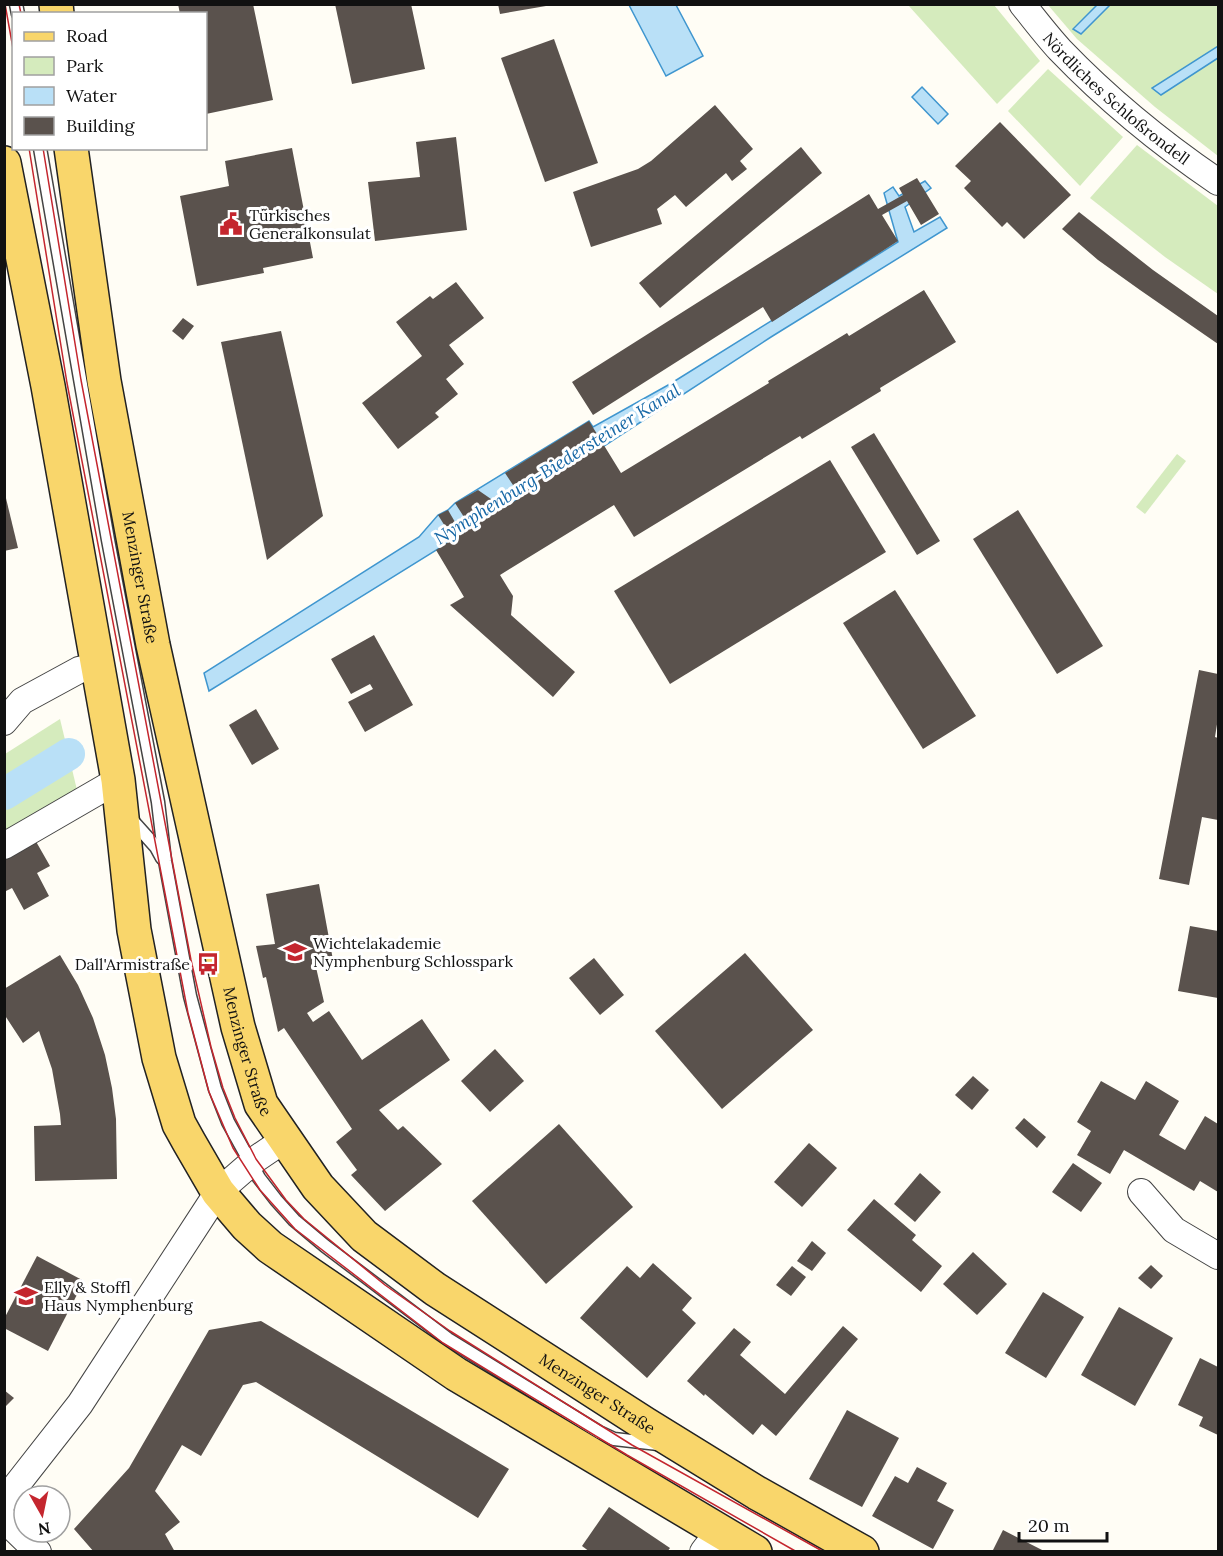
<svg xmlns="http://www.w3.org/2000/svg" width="1223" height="1556" viewBox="0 0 1223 1556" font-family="Lora,serif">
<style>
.green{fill:#d5ebbd}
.water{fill:#b9e0f7;stroke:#3f96cf;stroke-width:1.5}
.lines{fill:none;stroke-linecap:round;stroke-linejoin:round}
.canal{stroke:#b9e0f7;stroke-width:32}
.building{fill:#5a524d}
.service-casing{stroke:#444;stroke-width:15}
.minor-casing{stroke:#444;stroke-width:28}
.primary-casing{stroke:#222;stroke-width:36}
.service{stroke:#fff;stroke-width:12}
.minor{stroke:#fff;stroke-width:26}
.primary{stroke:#f9d66b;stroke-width:33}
.tram{stroke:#c4262e;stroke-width:1.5}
.labels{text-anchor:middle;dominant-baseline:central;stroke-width:6;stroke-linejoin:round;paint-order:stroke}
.street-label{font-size:16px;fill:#111;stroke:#fff}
.poi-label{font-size:16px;fill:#111;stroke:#fff;text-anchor:start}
.water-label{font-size:18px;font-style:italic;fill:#1768a6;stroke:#fff}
</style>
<rect width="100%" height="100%" fill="#fffdf5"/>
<!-- green -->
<g class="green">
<polygon points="908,5 994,5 1040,61 997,104"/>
<polygon points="1048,5 1218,5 1218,156 1155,107 1077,39"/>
<polygon points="1048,69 1123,137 1080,186 1008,111"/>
<polygon points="1137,145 1218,206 1218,294 1165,257 1090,198"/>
<polygon points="1177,454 1186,461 1145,514 1136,507"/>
<polygon points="60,719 77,790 5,832 5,754"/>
</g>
<!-- water -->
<g class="water">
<polygon points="629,5 676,5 703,56 666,76"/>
<polygon points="1097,5 1110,5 1081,34 1073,29"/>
<polygon points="1218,46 1218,58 1161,95 1152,88"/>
<polygon points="922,87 948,114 938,124 912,97"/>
<polygon points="925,181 931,188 905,207 914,232 940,217 947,228 771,337 604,446 209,691 204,673 419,537 438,515 448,510 455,503 589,421 593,427 670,384 898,242 884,193 893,187 899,196"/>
</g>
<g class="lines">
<!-- canal -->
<polyline class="canal" points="4,794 69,754"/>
</g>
<!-- building -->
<g class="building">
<polygon points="178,4 253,4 273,100 206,114 206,14 180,14"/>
<polygon points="335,4 411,4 425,69 352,84"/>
<polygon points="498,4 546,4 546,6 500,14"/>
<polygon points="554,39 598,163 545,182 501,58"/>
<polygon points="715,105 753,149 740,161 747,169 732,181 726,173 686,207 675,195 657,209 662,224 591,247 573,192 638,169 651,161"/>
<polygon points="1000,122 1071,195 1024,239 1007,222 1002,227 964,188 971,181 955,166"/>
<polygon points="456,137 467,230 375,241 368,182 420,177 416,142"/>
<polygon points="801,147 822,173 660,308 639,283"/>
<polygon points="292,148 313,258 263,268 264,273 197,286 180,196 229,186 225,161"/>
<polygon points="917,178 939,214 921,225 907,201 882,215 898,241 772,322 763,307 593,415 572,382 869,194 878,209 903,195 899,188"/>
<polygon points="1079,212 1153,270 1218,316 1218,344 1140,290 1098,260 1062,229"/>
<polygon points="456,282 484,318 449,345 464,364 446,379 458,394 435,413 439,417 398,449 362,403 422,356 396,322 430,296 433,299"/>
<polygon points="924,290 956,342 880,388 881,391 802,439 800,436 634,537 614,505 500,575 513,596 511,615 575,672 553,697 450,605 464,597 436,550 453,539 438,515 448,510 462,534 471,528 455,503 478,490 504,508 521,497 505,473 589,421 621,473 769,383 768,381 847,333 849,336"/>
<polygon points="183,318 194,326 183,340 172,331"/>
<polygon points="281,331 323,516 267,560 221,342"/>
<polygon points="874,433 940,541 917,555 851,447"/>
<polygon points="830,460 886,552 670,684 614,591"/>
<polygon points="4,490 18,548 4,551"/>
<polygon points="1018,510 1103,646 1057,674 973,539"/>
<polygon points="895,590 976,716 923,749 843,623"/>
<polygon points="374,635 413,705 365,732 348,702 373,689 370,684 351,694 331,659"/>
<polygon points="1199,670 1218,674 1218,718 1215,737 1218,738 1218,820 1202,817 1189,885 1159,879"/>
<polygon points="256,709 279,749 252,765 229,725"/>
<polygon points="34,838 50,866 37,873 49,896 24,910 12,888 4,892 4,854"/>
<polygon points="319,884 333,960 315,963 324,1002 307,1013 313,1022 329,1011 362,1060 422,1019 450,1060 379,1110 398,1130 403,1126 442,1164 385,1211 351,1175 357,1170 336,1142 352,1129 284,1028 278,1032 266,977 263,978 256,946 275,944 266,894"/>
<polygon points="1190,926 1218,931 1218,998 1178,991"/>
<polygon points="745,953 813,1030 722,1109 655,1031"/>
<polygon points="60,955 78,985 93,1018 105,1055 112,1088 116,1119 117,1179 35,1181 34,1126 61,1125 60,1114 52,1069 39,1031 23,1043 4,1014 4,989"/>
<polygon points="594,958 624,995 600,1015 569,978"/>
<polygon points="495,1049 524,1081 490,1112 461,1081"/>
<polygon points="973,1076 989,1090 972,1110 955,1095"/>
<polygon points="1101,1081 1135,1100 1146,1081 1179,1101 1159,1135 1185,1150 1205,1116 1218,1124 1218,1192 1200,1181 1194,1191 1124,1150 1110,1174 1077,1155 1091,1131 1077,1122"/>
<polygon points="1024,1118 1046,1137 1037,1148 1015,1128"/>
<polygon points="559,1124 633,1207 546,1284 472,1201"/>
<polygon points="809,1143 837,1168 802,1207 774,1182"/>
<polygon points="1073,1163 1102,1183 1081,1212 1052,1192"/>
<polygon points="920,1173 941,1192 915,1222 894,1204"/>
<polygon points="874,1199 916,1235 912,1240 942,1266 921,1292 847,1230"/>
<polygon points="812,1241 826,1253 812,1271 797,1261"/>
<polygon points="973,1252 1007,1284 977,1315 943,1284"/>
<polygon points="37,1256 84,1281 48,1351 4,1328 4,1319"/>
<polygon points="653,1263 692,1298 682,1310 696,1323 647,1378 580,1318 627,1266 640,1278"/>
<polygon points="1151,1265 1163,1276 1151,1289 1138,1278"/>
<polygon points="792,1266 806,1277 791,1296 776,1285"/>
<polygon points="1043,1292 1084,1317 1046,1378 1005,1353"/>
<polygon points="1119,1307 1173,1338 1135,1406 1081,1375"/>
<polygon points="261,1321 509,1469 478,1518 256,1382 243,1385 201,1456 182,1445 155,1491 180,1522 165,1534 175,1552 94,1552 74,1529 129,1468 209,1330"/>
<polygon points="843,1326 858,1339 776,1436 762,1424 753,1435 705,1394 704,1396 687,1381 734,1328 751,1342 740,1355 785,1394"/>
<polygon points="1200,1358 1218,1367 1218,1435 1199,1426 1203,1417 1178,1405"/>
<polygon points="4,1390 14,1398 4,1408"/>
<polygon points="847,1410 899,1438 862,1507 809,1479"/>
<polygon points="917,1467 947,1483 937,1501 954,1510 933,1549 872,1516 895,1476 908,1483"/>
<polygon points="609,1507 670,1548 667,1552 590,1552 582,1546"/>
<polygon points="1003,1530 1046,1552 992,1552"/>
</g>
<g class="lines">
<!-- service casing -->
<g class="service-casing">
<g id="service">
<polyline points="16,4 18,14"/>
<polyline points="40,148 108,540 158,802 165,861 190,996 215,1089 228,1122 259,1178 276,1200 294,1220 325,1246 448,1339 599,1432 614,1439 658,1444"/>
<polyline points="130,818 156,847 162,858"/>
</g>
</g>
<!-- minor casing -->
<g class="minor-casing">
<g id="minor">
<path id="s1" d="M1022,4C1035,20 1047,36 1060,50C1108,100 1162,144 1218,182"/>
<polyline points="4,722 22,701 79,670 97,666"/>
<polyline points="4,846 118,780"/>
<polyline points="1141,1192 1174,1230 1218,1256"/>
<polyline points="4,1501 80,1404 218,1192 256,1159 284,1140"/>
<polyline points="4,1519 38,1552"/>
<polyline points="703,1552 719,1531"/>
</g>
</g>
<!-- primary casing -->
<g class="primary-casing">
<g id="primary">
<polyline points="56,4 57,14"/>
<path id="s2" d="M71,148L104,381L153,645L238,1027L261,1104L318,1187L364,1236L435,1289L645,1424L757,1493L862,1552"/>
<polyline points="4,163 48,386 118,780 134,930 159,1058 179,1124 189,1142 218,1192 247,1226 270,1247 456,1374 755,1552"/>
</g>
</g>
<!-- service -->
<use href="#service" class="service"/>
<!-- minor -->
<use href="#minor" class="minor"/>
<!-- primary -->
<use href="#primary" class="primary"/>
<!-- tram -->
<g class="tram">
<polyline points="5,4 14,54"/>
<polyline points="19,4 21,14"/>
<polyline points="29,148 67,383 188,1013 209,1092 233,1148 260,1190 295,1229 443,1343 627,1455 797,1552"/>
<polyline points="43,148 81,380 191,960 211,1047 223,1088 235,1118 256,1159 286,1200 304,1219 385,1285 450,1331 632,1445 824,1552"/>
</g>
</g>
<!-- icons -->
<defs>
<g id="civic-bare" transform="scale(1.8)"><path d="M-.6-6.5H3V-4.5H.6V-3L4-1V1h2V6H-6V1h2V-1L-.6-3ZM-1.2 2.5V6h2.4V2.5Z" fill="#c4262e" stroke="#fff" stroke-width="2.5" paint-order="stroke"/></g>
<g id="school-bare" transform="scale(1.8)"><path d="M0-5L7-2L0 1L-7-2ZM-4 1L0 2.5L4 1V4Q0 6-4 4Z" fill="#c4262e" stroke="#fff" stroke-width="2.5" paint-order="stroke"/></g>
<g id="bus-bare" transform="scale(1.8)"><path d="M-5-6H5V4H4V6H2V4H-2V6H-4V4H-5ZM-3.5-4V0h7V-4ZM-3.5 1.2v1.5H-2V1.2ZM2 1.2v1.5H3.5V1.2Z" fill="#c4262e" stroke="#fff" stroke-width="2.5" paint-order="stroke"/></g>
</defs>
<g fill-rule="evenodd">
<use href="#civic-bare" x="231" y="224"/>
<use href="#school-bare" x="295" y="952"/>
<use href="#bus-bare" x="208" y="964"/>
<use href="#school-bare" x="26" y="1296"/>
</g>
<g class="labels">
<!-- street labels -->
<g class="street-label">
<text stroke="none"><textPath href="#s1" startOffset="134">Nördliches Schloßrondell</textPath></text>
<text stroke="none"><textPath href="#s2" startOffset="435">Menzinger Straße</textPath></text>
<text stroke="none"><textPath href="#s2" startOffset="921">Menzinger Straße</textPath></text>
<text stroke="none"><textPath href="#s2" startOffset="1425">Menzinger Straße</textPath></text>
</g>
<!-- poi labels -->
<g class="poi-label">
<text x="249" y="215">Türkisches<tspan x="249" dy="18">Generalkonsulat</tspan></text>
<text x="313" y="943">Wichtelakademie<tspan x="313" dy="18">Nymphenburg Schlosspark</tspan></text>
<text x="190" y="964" text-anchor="end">Dall'Armistraße</text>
<text x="44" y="1287">Elly &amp; Stoffl<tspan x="44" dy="18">Haus Nymphenburg</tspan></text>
</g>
<!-- water labels -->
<g class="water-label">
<text transform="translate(557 464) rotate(-32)">Nymphenburg-Biedersteiner Kanal</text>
</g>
</g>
<!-- border -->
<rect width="1223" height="1556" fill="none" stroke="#111111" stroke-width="12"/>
<!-- legend -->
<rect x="12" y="12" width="195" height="138" fill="#ffffff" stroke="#a0a0a0" stroke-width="1.5"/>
<rect x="24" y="32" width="30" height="9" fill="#f9d66b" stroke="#a0a0a0" stroke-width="1.5"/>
<text x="66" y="42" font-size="18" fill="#111111">Road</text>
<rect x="24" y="57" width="30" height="18" fill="#d5ebbd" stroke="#a0a0a0" stroke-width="1.5"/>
<text x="66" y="72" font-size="18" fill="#111111">Park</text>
<rect x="24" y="87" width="30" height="18" fill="#b9e0f7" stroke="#a0a0a0" stroke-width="1.5"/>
<text x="66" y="102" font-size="18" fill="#111111">Water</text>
<rect x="24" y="117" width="30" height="18" fill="#5a524d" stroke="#a0a0a0" stroke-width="1.5"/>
<text x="66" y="132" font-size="18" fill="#111111">Building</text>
<!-- north arrow -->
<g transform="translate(42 1514) rotate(171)"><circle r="28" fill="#ffffff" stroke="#a0a0a0" stroke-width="1.5"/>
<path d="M0-4.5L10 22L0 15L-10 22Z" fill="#c4262e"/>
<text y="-9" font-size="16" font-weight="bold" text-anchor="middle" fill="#111111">N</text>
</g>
<!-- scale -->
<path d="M1019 1532v9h88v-9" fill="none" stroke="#111111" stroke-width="3"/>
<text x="1028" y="1532" font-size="18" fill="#111111" stroke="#ffffff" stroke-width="4.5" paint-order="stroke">20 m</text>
</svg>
